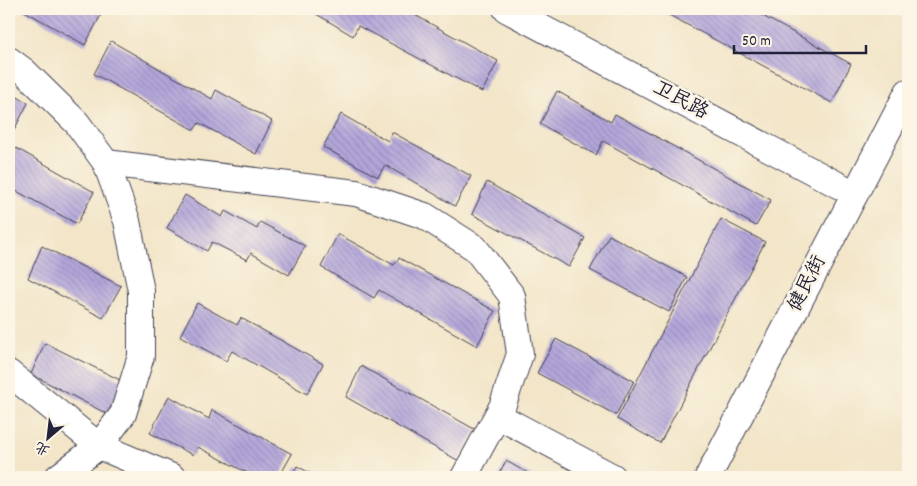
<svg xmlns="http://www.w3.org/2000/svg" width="917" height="486" viewBox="0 0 917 486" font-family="Dekko,'LXGW WenKai TC',sans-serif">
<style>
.building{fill:url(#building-back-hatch)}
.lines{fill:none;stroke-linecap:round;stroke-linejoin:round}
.minor-casing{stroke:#413f50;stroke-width:28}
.minor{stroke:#fff;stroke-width:26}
.labels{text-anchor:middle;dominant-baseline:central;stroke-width:5;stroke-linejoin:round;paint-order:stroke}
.street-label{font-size:20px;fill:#22223b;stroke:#fcf5e5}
</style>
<defs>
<pattern id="building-back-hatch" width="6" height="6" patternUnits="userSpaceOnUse" patternTransform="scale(1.25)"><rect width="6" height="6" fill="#b4a7db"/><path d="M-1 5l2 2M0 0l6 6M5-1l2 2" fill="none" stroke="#9288b3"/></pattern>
</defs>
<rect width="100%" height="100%" fill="#fcf5e5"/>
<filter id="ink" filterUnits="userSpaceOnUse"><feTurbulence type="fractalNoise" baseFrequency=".02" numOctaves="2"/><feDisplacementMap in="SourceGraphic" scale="10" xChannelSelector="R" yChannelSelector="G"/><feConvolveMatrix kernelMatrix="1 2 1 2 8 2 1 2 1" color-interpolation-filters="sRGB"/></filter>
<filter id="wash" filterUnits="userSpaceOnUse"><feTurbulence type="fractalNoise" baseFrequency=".0096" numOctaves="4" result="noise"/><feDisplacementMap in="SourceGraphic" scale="20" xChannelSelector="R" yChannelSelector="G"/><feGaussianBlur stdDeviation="1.12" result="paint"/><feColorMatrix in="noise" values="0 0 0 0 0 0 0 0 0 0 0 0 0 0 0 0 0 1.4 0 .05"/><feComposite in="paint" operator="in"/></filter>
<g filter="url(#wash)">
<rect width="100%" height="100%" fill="#f2e5c8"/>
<g id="blocks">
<!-- building -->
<g class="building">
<polygon points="21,9 97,9 103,11 85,45"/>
<polygon points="308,9 404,9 498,61 482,92 358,26 353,36"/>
<polygon points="658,9 750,9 851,64 832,103"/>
<polygon points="111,41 212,99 216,90 272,121 256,154 199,123 194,130 94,74"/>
<polygon points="557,91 611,122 615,114 771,200 756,226 603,141 596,155 540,124"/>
<polygon points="9,92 28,103 9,140"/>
<polygon points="341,114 388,141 392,132 471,176 455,206 385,165 378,177 323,147"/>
<polygon points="16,148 94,192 77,224 9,187 9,161"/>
<polygon points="487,182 585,238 569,267 472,214"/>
<polygon points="185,195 222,217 225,211 257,229 260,222 305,246 289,275 251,253 247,260 212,242 207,251 167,228"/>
<polygon points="721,219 765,242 660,443 617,419"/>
<polygon points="338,234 394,265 399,258 495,311 477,346 379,290 374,298 321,267"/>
<polygon points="609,235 687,277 669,312 590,270"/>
<polygon points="42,246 121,286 103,318 28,278"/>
<polygon points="197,303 237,325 241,318 323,364 307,394 232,351 226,361 180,336"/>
<polygon points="556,339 634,381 616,415 537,373"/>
<polygon points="45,343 124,382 107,414 31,374"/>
<polygon points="361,366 476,430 459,461 346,397"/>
<polygon points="169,396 209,419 212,410 292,454 279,477 255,477 198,447 193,455 150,433"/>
<polygon points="506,461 535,477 497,477"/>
<polygon points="297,466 317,477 291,477"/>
</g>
</g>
</g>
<g filter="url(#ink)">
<use href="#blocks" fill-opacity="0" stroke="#413f50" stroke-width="1"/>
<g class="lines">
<!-- minor casing -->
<g class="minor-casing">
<g id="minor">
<polyline points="506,9 855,194"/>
<polyline points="9,60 24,71 77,123 106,163 127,221 141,291 141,356 123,414 99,446 58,477"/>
<polyline points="106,163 356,193 425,216 475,248 512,296 520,354 502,407 464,477"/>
<polyline points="9,373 99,446 172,477"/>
<polyline points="498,416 613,477"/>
<polyline points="708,477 908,92"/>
</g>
</g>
<!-- minor -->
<use href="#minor" class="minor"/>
</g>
</g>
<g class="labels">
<!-- street labels -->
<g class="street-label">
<text transform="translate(680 101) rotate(28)">卫民路</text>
<text transform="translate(808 284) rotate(-63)">健民街</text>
</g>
</g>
<!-- margin -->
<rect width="917" height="486" fill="none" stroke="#fcf5e5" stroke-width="30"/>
<!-- north arrow -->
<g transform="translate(48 438) rotate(208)" stroke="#fcf5e5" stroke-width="4" paint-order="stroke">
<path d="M0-4L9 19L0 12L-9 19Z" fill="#22223b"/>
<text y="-8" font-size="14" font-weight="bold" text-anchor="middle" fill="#22223b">北</text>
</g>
<!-- scale -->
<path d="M734 45v8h132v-8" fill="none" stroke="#22223b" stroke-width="2.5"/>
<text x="742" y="45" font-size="15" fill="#22223b" stroke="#fcf5e5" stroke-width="4" paint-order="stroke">50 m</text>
</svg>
